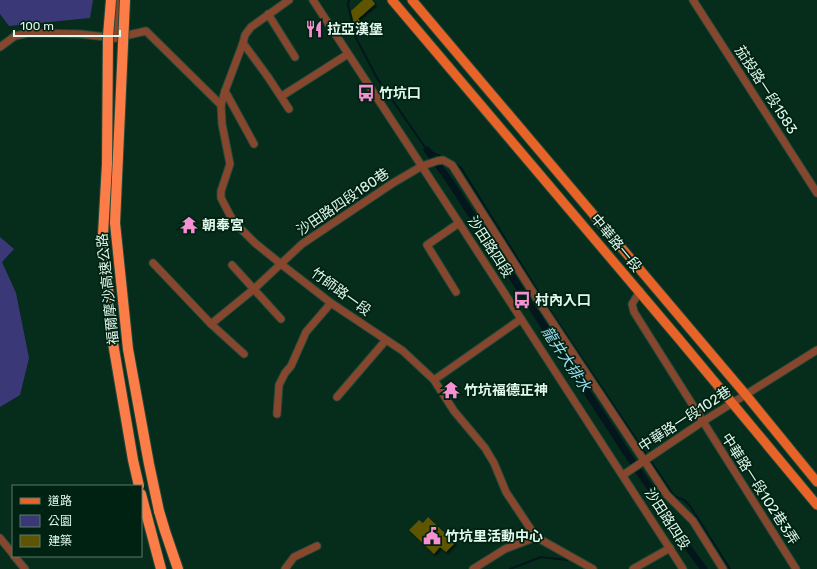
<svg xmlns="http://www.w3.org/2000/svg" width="817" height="569" viewBox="0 0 817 569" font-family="Rubik,'Noto Sans TC',sans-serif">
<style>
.green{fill:#3b3878}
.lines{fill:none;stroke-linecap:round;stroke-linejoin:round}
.stream{stroke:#02161c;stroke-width:2}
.canal{stroke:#02161c;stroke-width:7}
.building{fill:#5e5504;filter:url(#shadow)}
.minor-casing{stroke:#254939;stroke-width:9}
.major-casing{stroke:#254939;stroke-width:11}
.highway-casing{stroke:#254939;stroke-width:12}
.minor{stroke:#87472e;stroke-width:7}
.major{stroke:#e86327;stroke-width:9}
.highway{stroke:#fd7d49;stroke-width:10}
.highway-bridge-casing{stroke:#254939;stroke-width:12;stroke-linecap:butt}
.highway-bridge{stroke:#fd7d49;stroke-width:10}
.labels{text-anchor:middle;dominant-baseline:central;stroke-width:3.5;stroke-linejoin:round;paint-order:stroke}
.poi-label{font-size:14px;font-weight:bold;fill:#e0f8eb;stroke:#002213;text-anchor:start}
.street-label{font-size:14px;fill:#e0f8eb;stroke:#002213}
.water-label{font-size:15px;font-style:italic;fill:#9edff6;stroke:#002213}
</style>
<defs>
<filter id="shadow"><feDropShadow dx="2" dy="2" stdDeviation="1" flood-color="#0009"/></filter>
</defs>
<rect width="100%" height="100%" fill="#062c1c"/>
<!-- green -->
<g class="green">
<polygon points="0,0 93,0 90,18 9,26 0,14"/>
<polygon points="0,237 14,249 2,262 16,293 29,358 20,395 0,407"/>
</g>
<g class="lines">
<!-- stream -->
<g class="stream">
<polyline points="349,0 348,5 356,38 377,78 427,150 444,158"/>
<polyline points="452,161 461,168 549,309 674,496 684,500 690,506 730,569"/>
<polyline points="510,569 541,557 567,560"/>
</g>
<!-- canal -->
<polyline class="canal" points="427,150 449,180 637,469 658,499 675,530 704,569"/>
</g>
<!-- building -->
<g class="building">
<polygon points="363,0 372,0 375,4 358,19 362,23 355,28 351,11"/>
<polygon points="428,517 455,543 446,552 440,547 434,554 409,530 419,520 423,523"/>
</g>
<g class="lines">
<!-- minor casing -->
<g class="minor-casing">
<g id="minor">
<polyline points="289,0 251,27 245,35 243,43 225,91 221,105 222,124 230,164 221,191 221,198 231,217 237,225 255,243 281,264 331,303 403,351 434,380 454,411 485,448 494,463 506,492 536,537 593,569"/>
<polyline points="313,0 459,223 683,569"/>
<polyline points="693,0 817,193"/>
<polyline points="268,14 295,57"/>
<polyline points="115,38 119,0"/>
<polyline points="243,43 268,77 289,109"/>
<polyline points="0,47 15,36 29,33 80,34 115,38 146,31 221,105"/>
<polyline points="225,91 254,144"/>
<polyline points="285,94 348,54"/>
<polyline points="153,263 211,324 244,354"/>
<polyline points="232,265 281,319"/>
<polyline points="640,291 632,304 634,312 796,569"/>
<polyline points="456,292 427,245 459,223"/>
<polyline points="211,324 254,289 302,244 393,183 422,166 437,161 443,160 452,165 539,302 667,495 693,521 723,569"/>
<polyline points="434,380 521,319"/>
<polyline points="337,397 386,340"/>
<polyline points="277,414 279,385 285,373 291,366 306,332 331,303"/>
<polyline points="623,475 702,422 817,350"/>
<polyline points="0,538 13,554"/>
<polyline points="14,556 25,569"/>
<polyline points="285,569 294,557 317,546"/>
<polyline points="473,569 505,549 536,537"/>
<polyline points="633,569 670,548"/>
</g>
</g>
<!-- major casing -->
<g class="major-casing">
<g id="major">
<polyline points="392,0 679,339 817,505"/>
<polyline points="412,0 746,395 817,482"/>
</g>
</g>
<!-- highway casing -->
<g class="highway-casing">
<g id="highway">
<polyline points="141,494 161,569"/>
<polyline points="159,511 165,531 178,569"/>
</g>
</g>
<!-- minor -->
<use href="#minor" class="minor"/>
<!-- major -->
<use href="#major" class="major"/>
<!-- highway -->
<use href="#highway" class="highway"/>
<!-- highway-bridge casing -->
<g class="highway-bridge-casing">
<g id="highway-bridge">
<polyline points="111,0 108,36 107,164 103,234 113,343 133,460 139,486"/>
<polyline points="125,0 115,223 128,349 149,464 159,511"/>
</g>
</g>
<!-- highway-bridge -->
<use href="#highway-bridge" class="highway-bridge"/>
</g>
<!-- icons -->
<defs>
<g id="restaurant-bare" transform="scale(1.38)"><path d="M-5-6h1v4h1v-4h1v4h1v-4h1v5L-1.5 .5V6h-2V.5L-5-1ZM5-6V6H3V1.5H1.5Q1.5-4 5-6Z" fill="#f591d2" stroke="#002213" stroke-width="2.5" paint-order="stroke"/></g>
<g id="bus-bare" transform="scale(1.38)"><path d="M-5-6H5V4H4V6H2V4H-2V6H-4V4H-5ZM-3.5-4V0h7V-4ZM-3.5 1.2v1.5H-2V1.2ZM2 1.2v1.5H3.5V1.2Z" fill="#f591d2" stroke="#002213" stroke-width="2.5" paint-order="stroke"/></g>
<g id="temple-bare" transform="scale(1.38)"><path d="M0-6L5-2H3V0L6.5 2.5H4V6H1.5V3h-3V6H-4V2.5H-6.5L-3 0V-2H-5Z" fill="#f591d2" stroke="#002213" stroke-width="2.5" paint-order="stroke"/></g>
<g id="civic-bare" transform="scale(1.38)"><path d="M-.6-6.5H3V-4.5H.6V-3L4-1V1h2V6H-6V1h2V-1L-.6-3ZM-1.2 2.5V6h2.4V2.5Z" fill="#f591d2" stroke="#002213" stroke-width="2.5" paint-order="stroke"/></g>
</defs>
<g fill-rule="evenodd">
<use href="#restaurant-bare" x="314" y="29"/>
<use href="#bus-bare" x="366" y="93"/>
<use href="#temple-bare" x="189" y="225"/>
<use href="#bus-bare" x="522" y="300"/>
<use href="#temple-bare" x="451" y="390"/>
<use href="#civic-bare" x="432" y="536"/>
</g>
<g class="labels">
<!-- poi labels -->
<g class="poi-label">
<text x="327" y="29">拉亞漢堡</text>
<text x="379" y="93">竹坑口</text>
<text x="202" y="225">朝奉宮</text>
<text x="535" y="300">村內入口</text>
<text x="464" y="390">竹坑福德正神</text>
<text x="445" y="536">竹坑里活動中心</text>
</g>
<!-- street labels -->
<g class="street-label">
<text transform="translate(766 90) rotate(57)">茄投路一段1583</text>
<text transform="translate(343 202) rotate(-34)">沙田路四段180巷</text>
<text transform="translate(616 243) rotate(50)">中華路一段</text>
<text transform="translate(490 247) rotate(57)">沙田路四段</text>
<text transform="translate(108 289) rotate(-96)">福爾摩沙高速公路</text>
<text transform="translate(341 292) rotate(36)">竹師路一段</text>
<text transform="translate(685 419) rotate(-33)">中華路一段102巷</text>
<text transform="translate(760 489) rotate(57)">中華路一段102巷3弄</text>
<text transform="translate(667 519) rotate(57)">沙田路四段</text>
</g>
<!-- water labels -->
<g class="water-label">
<text transform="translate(566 359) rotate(56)">龍井大排水</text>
</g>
</g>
<!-- legend -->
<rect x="12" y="485" width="130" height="72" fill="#002213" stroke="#5a7869"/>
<rect x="20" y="498" width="20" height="6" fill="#e86327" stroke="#5a7869"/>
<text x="48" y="505" font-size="12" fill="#e0f8eb">道路</text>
<rect x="20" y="515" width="20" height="12" fill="#3b3878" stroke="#5a7869"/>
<text x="48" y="525" font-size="12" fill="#e0f8eb">公園</text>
<rect x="20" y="535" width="20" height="12" fill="#5e5504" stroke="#5a7869"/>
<text x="48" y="545" font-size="12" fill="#e0f8eb">建築</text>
<!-- scale -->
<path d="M14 30v6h106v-6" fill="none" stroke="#e0f8eb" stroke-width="2"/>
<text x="20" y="30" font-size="12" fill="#e0f8eb" stroke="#002213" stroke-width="3" paint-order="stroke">100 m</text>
</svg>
